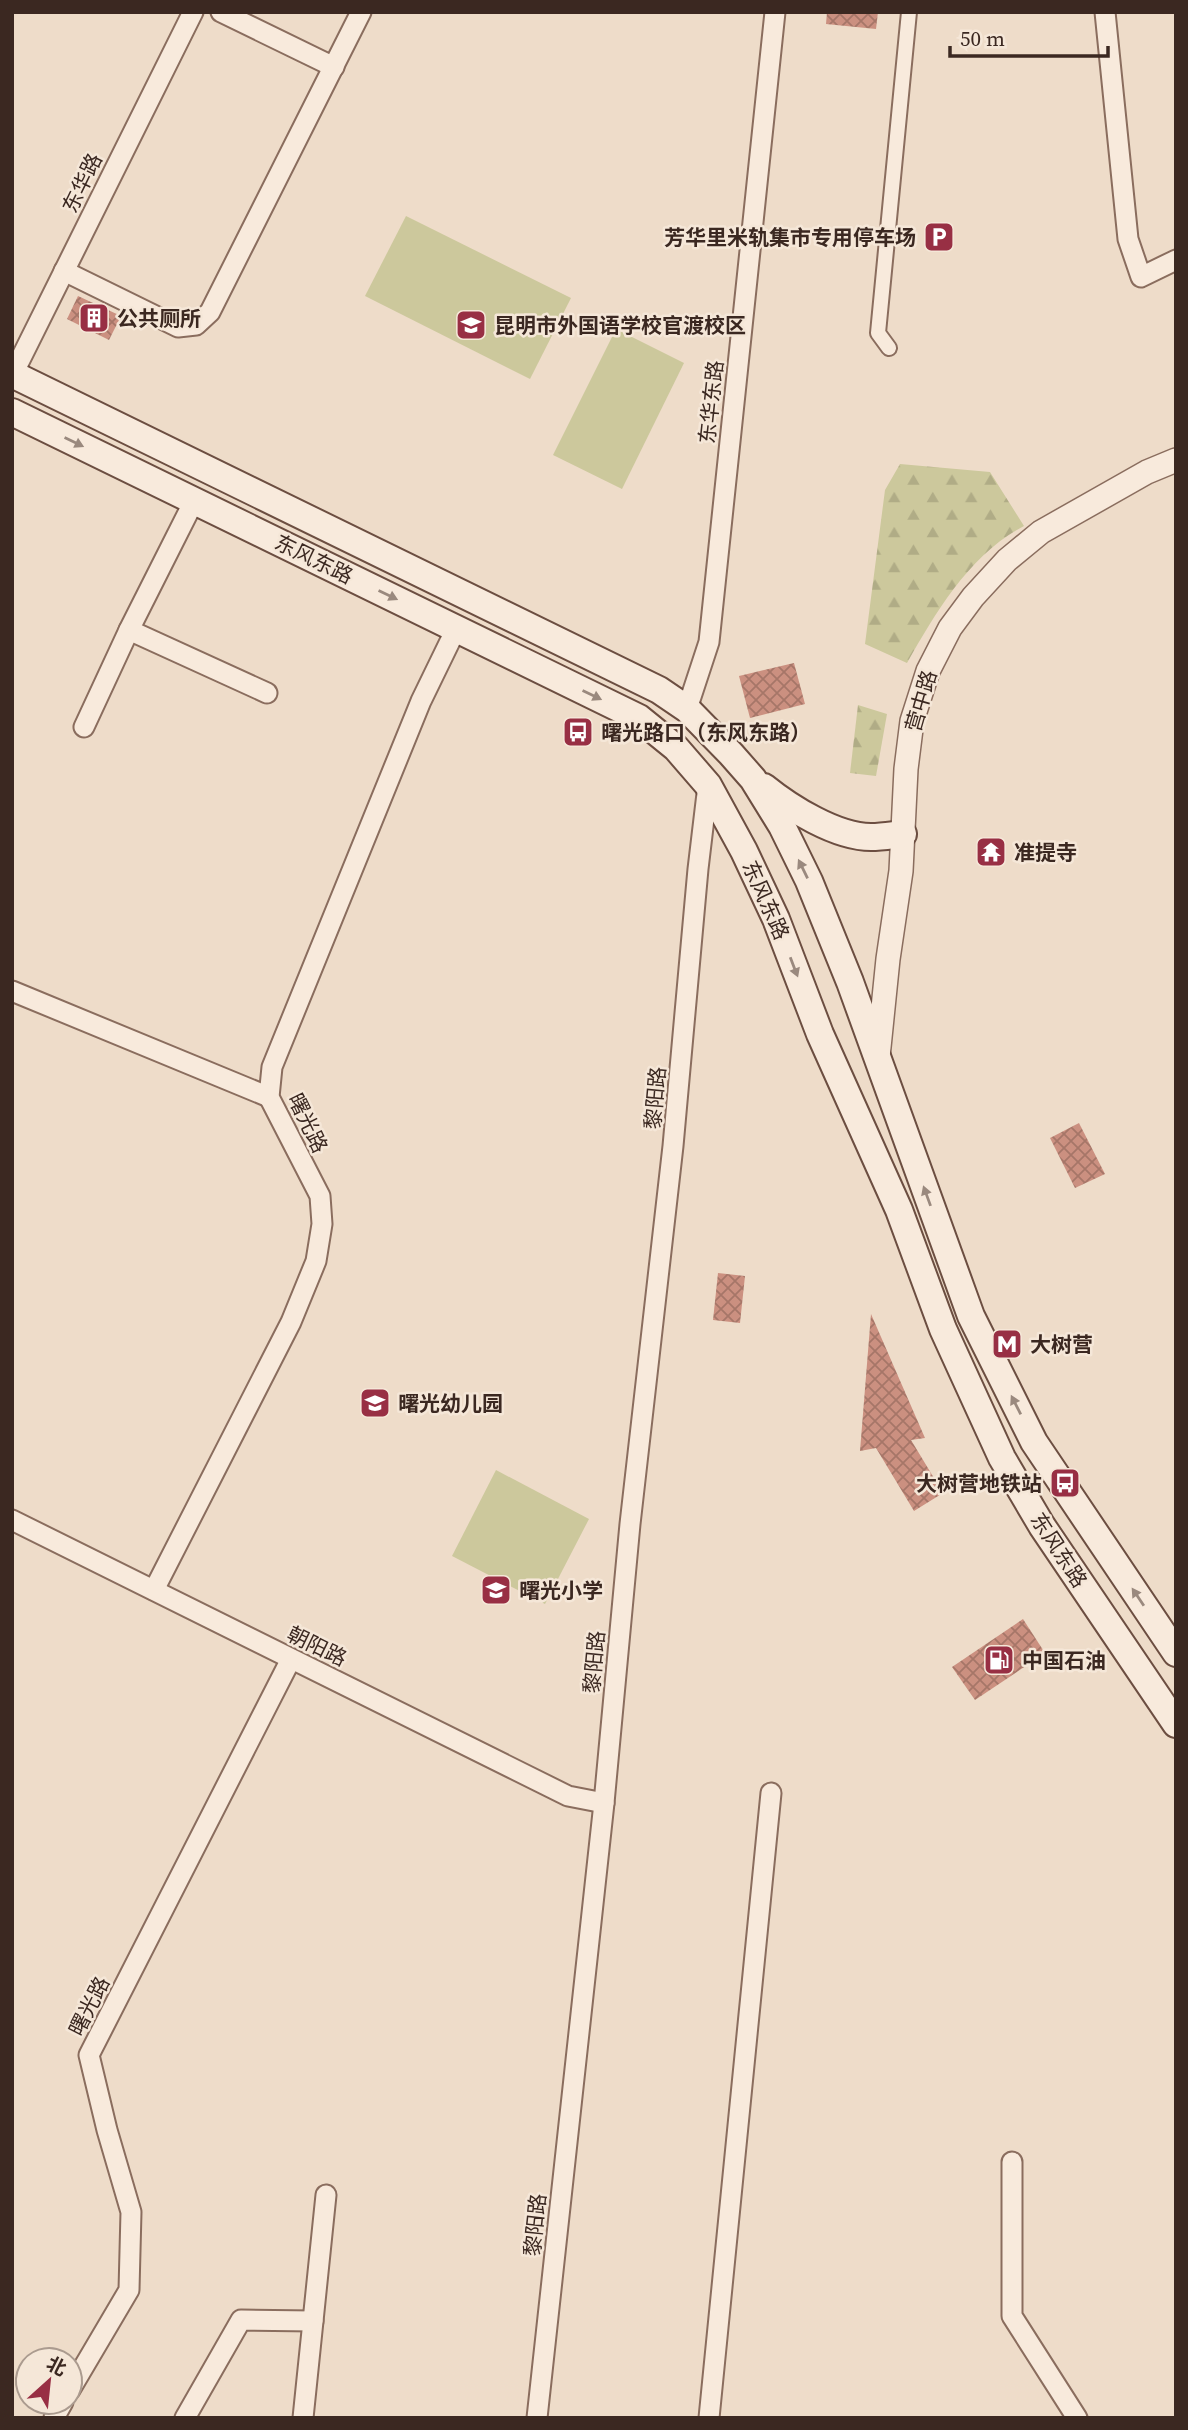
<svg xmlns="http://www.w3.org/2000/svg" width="1188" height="2430" viewBox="0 0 1188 2430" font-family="'Source Serif 4','Noto Sans SC',serif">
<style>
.forest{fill:url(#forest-firs)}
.park{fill:#ccc89c}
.building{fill:url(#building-cross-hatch)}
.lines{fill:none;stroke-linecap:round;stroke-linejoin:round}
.pedestrian-casing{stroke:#8a6d5e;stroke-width:18}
.minor-casing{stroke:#8a6d5e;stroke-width:23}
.tertiary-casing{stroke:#8a6d5e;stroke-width:26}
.secondary-casing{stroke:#6c4e41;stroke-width:30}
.pedestrian{stroke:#f8eadc;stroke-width:14}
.minor{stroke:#f8eadc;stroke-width:19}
.tertiary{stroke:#f8eadc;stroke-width:23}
.secondary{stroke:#f8eadc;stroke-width:26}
.oneway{fill:#9a897e}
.labels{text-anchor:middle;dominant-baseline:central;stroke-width:5;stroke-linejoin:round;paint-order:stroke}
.street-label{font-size:21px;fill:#3b2821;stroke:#f5e7d8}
.poi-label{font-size:21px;font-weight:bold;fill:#3b2821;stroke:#f5e7d8;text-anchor:start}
</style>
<defs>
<pattern id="forest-firs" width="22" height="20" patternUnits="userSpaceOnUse" patternTransform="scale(1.75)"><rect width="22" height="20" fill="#ccc89c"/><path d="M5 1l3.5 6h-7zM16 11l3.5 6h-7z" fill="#b0ac86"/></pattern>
<pattern id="building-cross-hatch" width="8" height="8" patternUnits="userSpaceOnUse" patternTransform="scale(1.75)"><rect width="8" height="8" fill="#cb9080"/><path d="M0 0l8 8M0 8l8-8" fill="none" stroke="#a67668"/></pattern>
</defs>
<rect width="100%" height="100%" fill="#eedcc9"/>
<!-- forest -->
<g class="forest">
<path d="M900,464L990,472L1024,526C970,554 936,612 907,663L865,644L885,490Z"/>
<polygon points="858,705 887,714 876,776 850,773"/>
</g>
<!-- park -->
<g class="park">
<polygon points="406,216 571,298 530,379 365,296"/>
<polygon points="616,329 684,363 622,489 553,455"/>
<polygon points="496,1470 589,1519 545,1604 452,1556"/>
</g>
<!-- building -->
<g class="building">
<polygon points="827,12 878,12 876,29 826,24"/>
<polygon points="78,296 121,316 109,340 67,319"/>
<polygon points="794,663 805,704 750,718 739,676"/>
<polygon points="1079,1123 1105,1174 1075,1188 1050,1138"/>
<polygon points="718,1273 745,1276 740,1323 713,1320"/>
<polygon points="871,1314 925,1438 911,1440 943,1493 914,1511 876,1448 860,1451"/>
<polygon points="1023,1619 1045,1653 975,1700 952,1667"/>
</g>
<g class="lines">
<!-- pedestrian casing -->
<g class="pedestrian-casing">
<polyline id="pedestrian" points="889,348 878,333 909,12"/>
</g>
<!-- minor casing -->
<g class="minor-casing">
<g id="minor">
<polyline points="221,12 334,67"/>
<polyline points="1105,12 1128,239 1141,277 1176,260"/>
<polyline points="64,271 178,327 196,325 210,312 361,12"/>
<polyline points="13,374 193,12"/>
<polyline points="129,630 267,693"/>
<polyline points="687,709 709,642 775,12"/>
<polyline points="84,727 129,630 194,501"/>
<polyline points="12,991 269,1097"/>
<polyline points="12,1520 568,1796 604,1803"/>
<polyline points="154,1590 291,1322 316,1261 322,1224 320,1196 269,1097 272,1067 421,701 456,629"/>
<polyline points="1012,2162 1012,2316 1077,2418"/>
<polyline points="70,2390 129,2290 131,2212 107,2130 89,2055 291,1659"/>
<polyline points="54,2418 63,2402"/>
<polyline points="185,2418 241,2320 313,2321"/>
<polyline points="303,2418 326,2195"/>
<polyline points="537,2418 604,1803 630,1524 673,1146 698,869 708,785"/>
<polyline points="709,2418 771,1793"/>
</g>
</g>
<!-- tertiary casing -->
<g class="tertiary-casing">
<polyline id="tertiary" points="878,1057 888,959 901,871 906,769 912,721 928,671 950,628 973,597 1007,560 1041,532 1147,472 1176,460"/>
</g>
<!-- secondary casing -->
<g class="secondary-casing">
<g id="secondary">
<polyline points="12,374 659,690 687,709 731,754 753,779 782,826 809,881 850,982 971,1316 1034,1442 1176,1653"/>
<polyline points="12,412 639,718 676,748 708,785 744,851 776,919 820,1034 899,1210 943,1329 1002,1458 1042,1526 1176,1724"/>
<path d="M764,787C790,808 836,837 871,837C882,837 893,835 903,834"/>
</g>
</g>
<!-- pedestrian -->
<use href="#pedestrian" class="pedestrian"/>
<!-- minor -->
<use href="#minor" class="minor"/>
<!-- tertiary -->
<use href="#tertiary" class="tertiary"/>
<!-- secondary -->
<use href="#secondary" class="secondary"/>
</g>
<!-- one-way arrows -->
<defs><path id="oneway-solid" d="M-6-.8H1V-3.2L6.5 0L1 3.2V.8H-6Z" transform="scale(1.75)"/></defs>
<g class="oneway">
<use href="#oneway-solid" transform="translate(74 442) rotate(26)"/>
<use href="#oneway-solid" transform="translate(388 595) rotate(26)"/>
<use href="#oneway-solid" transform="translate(592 695) rotate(26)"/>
<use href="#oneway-solid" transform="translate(803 869) rotate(-116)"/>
<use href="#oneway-solid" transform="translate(794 967) rotate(69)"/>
<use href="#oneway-solid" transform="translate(927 1196) rotate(-110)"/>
<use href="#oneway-solid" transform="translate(1016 1405) rotate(-117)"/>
<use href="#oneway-solid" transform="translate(1138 1597) rotate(-124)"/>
</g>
<!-- icons -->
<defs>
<g id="parking-square" transform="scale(1.575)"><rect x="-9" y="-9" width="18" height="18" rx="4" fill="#982f44" stroke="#f5e7d8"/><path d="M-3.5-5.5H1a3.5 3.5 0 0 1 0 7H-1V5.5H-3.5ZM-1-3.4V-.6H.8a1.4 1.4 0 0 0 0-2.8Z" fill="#fff"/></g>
<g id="building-square" transform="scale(1.575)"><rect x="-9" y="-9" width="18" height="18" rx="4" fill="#982f44" stroke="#f5e7d8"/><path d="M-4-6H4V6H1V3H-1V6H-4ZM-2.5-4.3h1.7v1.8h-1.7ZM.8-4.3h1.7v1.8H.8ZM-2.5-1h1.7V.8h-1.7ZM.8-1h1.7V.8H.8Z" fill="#fff"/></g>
<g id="school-square" transform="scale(1.575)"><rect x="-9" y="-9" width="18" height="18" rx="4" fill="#982f44" stroke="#f5e7d8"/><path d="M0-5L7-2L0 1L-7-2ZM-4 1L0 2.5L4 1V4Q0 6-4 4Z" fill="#fff"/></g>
<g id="bus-square" transform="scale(1.575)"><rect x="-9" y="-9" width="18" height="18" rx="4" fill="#982f44" stroke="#f5e7d8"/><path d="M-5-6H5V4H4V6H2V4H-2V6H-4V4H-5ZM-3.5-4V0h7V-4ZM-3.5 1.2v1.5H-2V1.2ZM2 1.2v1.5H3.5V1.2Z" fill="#fff"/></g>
<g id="temple-square" transform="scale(1.575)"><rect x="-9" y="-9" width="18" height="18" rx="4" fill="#982f44" stroke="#f5e7d8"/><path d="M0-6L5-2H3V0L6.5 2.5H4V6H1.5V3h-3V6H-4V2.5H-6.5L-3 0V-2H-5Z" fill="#fff"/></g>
<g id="metro-square" transform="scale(1.575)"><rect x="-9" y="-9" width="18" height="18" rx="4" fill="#982f44" stroke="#f5e7d8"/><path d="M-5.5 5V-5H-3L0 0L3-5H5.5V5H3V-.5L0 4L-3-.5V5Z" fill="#fff"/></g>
<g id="fuel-square" transform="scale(1.575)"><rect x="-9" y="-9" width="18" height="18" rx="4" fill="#982f44" stroke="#f5e7d8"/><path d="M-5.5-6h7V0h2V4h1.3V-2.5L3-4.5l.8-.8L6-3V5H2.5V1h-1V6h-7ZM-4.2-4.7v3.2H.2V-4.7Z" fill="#fff"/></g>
</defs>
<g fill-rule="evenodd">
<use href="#parking-square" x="939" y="237"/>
<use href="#building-square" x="94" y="318"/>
<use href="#school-square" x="471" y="325"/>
<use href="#bus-square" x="578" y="732"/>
<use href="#temple-square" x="991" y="852"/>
<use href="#metro-square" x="1007" y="1344"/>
<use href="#school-square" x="375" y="1403"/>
<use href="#bus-square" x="1065" y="1483"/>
<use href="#school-square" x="496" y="1590"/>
<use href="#fuel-square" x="999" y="1660"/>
</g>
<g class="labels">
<!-- street labels -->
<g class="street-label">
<text transform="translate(82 183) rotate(-64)">东华路</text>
<text transform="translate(711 402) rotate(-84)">东华东路</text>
<text transform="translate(314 559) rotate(26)">东风东路</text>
<text transform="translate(921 701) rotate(-74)">营中路</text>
<text transform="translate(766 900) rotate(66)">东风东路</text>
<text transform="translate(655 1098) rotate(-85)">黎阳路</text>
<text transform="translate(308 1123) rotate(64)">曙光路</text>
<text transform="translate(1059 1550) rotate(57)">东风东路</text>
<text transform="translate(317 1646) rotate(26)">朝阳路</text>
<text transform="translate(594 1662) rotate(-85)">黎阳路</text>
<text transform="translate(89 2006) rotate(-63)">曙光路</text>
<text transform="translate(535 2225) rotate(-84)">黎阳路</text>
</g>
<!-- poi labels -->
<g class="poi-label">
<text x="916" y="237" text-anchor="end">芳华里米轨集市专用停车场</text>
<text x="117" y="318">公共厕所</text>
<text x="494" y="325">昆明市外国语学校官渡校区</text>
<text x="601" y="732">曙光路口（东风东路）</text>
<text x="1014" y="852">准提寺</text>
<text x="1030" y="1344">大树营</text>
<text x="398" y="1403">曙光幼儿园</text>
<text x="1042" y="1483" text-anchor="end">大树营地铁站</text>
<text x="519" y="1590">曙光小学</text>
<text x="1022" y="1660">中国石油</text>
</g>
</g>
<!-- border -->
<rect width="1188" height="2430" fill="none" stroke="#3b2821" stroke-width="28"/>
<!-- north arrow -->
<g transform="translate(49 2381) rotate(27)"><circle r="33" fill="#f5e7d8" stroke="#ab9b8f" stroke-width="2"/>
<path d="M0-5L12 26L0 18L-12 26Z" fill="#982f44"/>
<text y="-10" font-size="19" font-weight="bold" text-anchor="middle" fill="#3b2821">北</text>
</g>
<!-- scale -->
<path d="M950 46v10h158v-10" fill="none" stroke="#3b2821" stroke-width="3.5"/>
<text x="960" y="46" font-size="21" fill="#3b2821" stroke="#f5e7d8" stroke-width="5" paint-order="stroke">50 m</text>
</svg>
